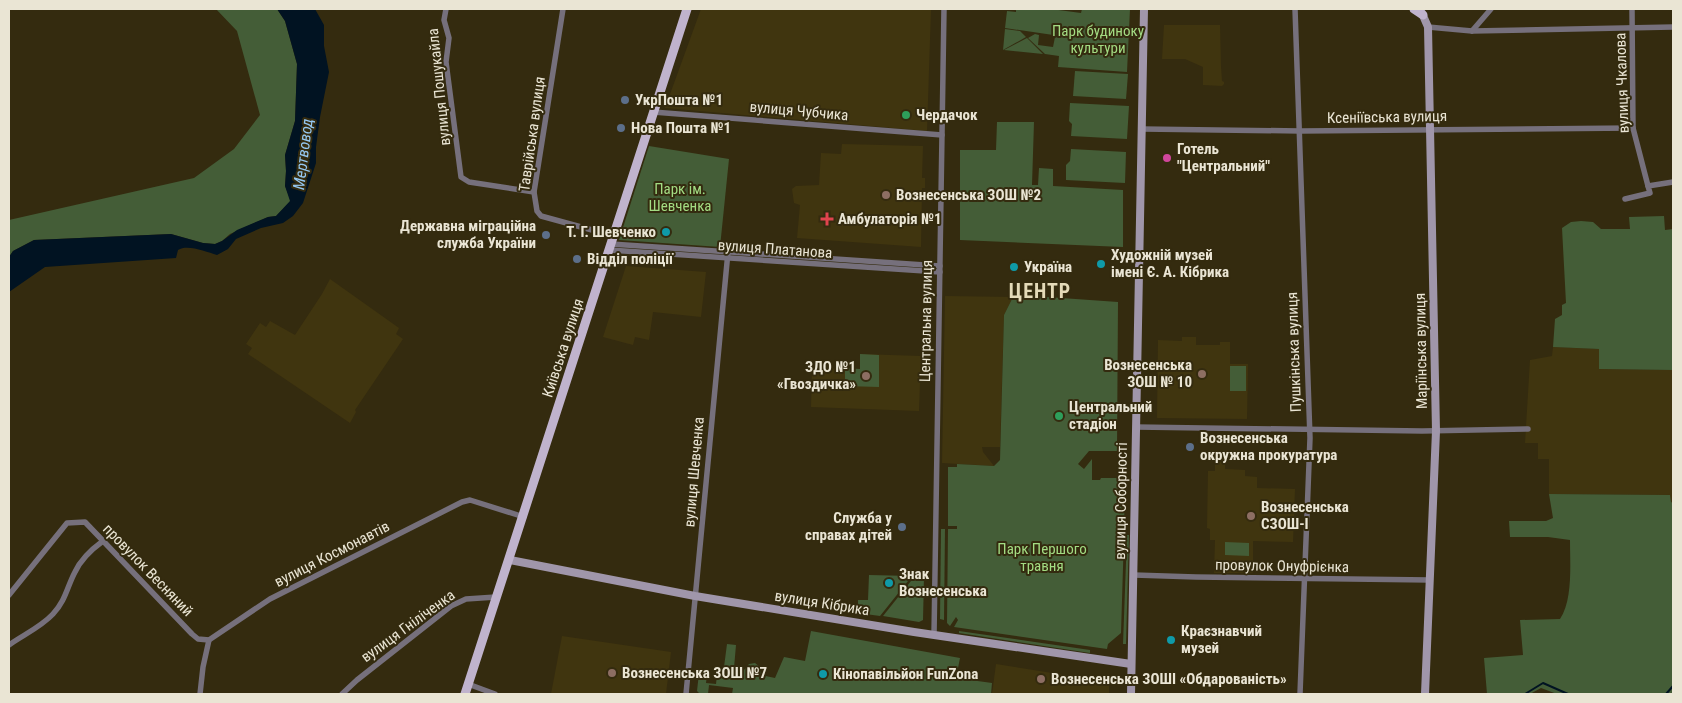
<svg xmlns="http://www.w3.org/2000/svg" width="1682" height="703" viewBox="0 0 1682 703" font-family="'Roboto Condensed',sans-serif">
<style>
.built{fill:#40350f}
.green{fill:#445d37}
.water{fill:#011322}
.lines{fill:none;stroke-linecap:round;stroke-linejoin:round}
.stream{stroke:#011322;stroke-width:2}
.minor{stroke:#76707c;stroke-width:5.5}
.secondary{stroke:#a096aa;stroke-width:8}
.primary{stroke:#c0b3cd;stroke-width:9}
.service-dot{fill:#5c6f8a;stroke:#342b0f;stroke-width:2}
.leisure-dot{fill:#2e9e5b;stroke:#342b0f;stroke-width:2}
.hotel-dot{fill:#d1479c;stroke:#342b0f;stroke-width:2}
.education-dot{fill:#8d6e63;stroke:#342b0f;stroke-width:2}
.health-dot{fill:#e0444e;stroke:#342b0f;stroke-width:2}
.culture-dot{fill:#0f9aa8;stroke:#342b0f;stroke-width:2}
.labels{text-anchor:middle;dominant-baseline:central;stroke-width:4;stroke-linejoin:round;paint-order:stroke}
.park-label{font-size:15px;fill:#a3dc83;stroke:#342b0f}
.street-label{font-size:15px;fill:#eae5d4;stroke:#342b0f}
.poi-label{font-size:15px;font-weight:bold;fill:#eae5d4;stroke:#342b0f;text-anchor:start}
.water-label{font-size:16px;font-style:italic;fill:#95c8f1;stroke:#342b0f}
.district-label{font-size:20px;font-weight:bold;letter-spacing:1px;fill:#e4dab8;stroke:#342b0f}
</style>
<rect width="100%" height="100%" fill="#342b0f"/>
<!-- built -->
<g class="built">
<polygon points="701,9 931,9 927,131 665,108"/>
<polygon points="1164,25 1220,25 1221,66 1222,81 1224,82 1224,84 1222,86 1203,85 1203,67 1185,59 1162,59"/>
<polygon points="842,144 923,146 922,178 925,178 925,188 922,188 921,247 797,238 800,205 794,203 792,189 796,186 819,185 821,153 841,154"/>
<polygon points="626,266 706,272 701,317 653,312 649,340 635,337 633,345 603,337"/>
<polygon points="330,279 399,328 396,334 403,339 355,410 356,412 350,423 248,354 252,348 246,344 260,323 266,327 270,321 295,335 322,294"/>
<polygon points="945,296 1013,297 1004,315 1000,447 982,447 983,452 994,466 942,463"/>
<polygon points="1182,337 1196,337 1196,345 1220,345 1220,342 1230,342 1230,364 1248,364 1247,419 1157,418 1158,340 1182,341"/>
<polygon points="1553,347 1599,349 1599,369 1673,370 1673,503 1671,502 1670,495 1549,494 1549,459 1538,459 1538,443 1525,443 1530,360 1552,356"/>
<polygon points="860,354 921,356 919,411 811,407 812,368 860,369"/>
<polygon points="1215,461 1225,461 1225,469 1245,470 1245,476 1257,477 1257,488 1295,489 1293,542 1253,541 1253,573 1214,573 1215,540 1210,540 1210,529 1207,528 1208,471 1215,471"/>
<polygon points="562,636 671,652 666,694 551,694"/>
<polygon points="996,664 1109,682 1109,694 992,694"/>
</g>
<!-- green -->
<g class="green">
<polygon points="216,9 277,9 285,21 297,64 295,121 285,155 286,171 285,186 291,201 276,216 268,217 230,234 222,241 215,244 203,243 171,234 34,240 13,251 9,257 9,220 194,178 234,149 260,115 237,31"/>
<polygon points="1016,9 1051,9 1081,13 1082,9 1130,9 1127,72 1058,67 1059,56 1045,54 1028,38 1035,34 1039,35 1038,45 1053,47 1055,37 1060,38 1060,36 1005,28 1007,11 1016,12"/>
<polygon points="1005,29 1020,31 1026,37 1003,50"/>
<polygon points="1027,38 1043,54 1004,50"/>
<polygon points="1075,71 1128,74 1126,99 1073,96"/>
<polygon points="1070,103 1129,106 1127,139 1071,136 1072,124 1069,121"/>
<polygon points="997,122 1034,122 1032,185 1038,185 1039,168 1053,169 1053,186 1123,190 1123,247 960,240 960,150 996,150"/>
<polygon points="649,146 729,159 720,247 619,240"/>
<polygon points="1071,149 1126,152 1125,183 1066,180 1066,165 1070,161"/>
<polygon points="1664,216 1665,230 1673,229 1673,370 1599,369 1599,349 1553,347 1555,319 1562,315 1562,305 1566,303 1562,228 1571,222 1581,221 1593,222 1601,229 1630,229 1629,217"/>
<polygon points="1019,295 1118,302 1117,451 1089,451 1078,464 1084,469 1092,459 1092,480 1100,480 1101,478 1117,478 1119,486 1125,486 1124,525 1118,525 1118,534 1124,535 1121,633 1108,644 1107,649 954,627 958,620 956,617 950,626 947,623 948,529 957,529 957,526 948,526 948,467 957,467 957,464 994,466 1000,460 1004,315 1013,297"/>
<polygon points="860,354 879,355 879,387 845,386 845,368 860,369"/>
<rect x="1230" y="366" width="16" height="25"/>
<path d="M1549,494L1670,495L1671,502L1673,503V694H1557L1541,688L1530,694H1487L1484,658L1523,655L1520,620L1560,619C1573,600 1570,563 1570,540L1548,537H1510L1509,521H1546L1553,518Z"/>
<polygon points="941,529 945,529 944,620 940,619"/>
<polygon points="1127,535 1129,535 1126,644 1123,644"/>
<polygon points="1225,542 1249,543 1249,556 1225,555"/>
<polygon points="869,575 912,576 880,616 858,613 858,600 868,600"/>
<polygon points="915,576 924,577 923,620 919,622 883,616"/>
<polygon points="811,631 960,658 956,678 992,683 991,694 732,694 733,688 709,685 708,694 700,694 697,691 699,673 707,674 706,683 716,684 717,675 726,676 727,668 724,667 727,644 736,645 734,668 744,670 749,664 755,663 760,667 761,675 775,678 784,657 805,661"/>
<polygon points="959,631 1090,650 1090,653 959,633"/>
</g>
<!-- water -->
<path class="water" d="M277,9H315L324,25V46L329,72L320,117L316,147V163L303,203L293,216L283,223L261,228L236,239L228,249L217,255C206,252 188,244 178,250L176,258L45,267L9,292V257L13,251L34,240L171,234L203,243L215,244L222,241L237,230L268,217L276,216L290,201L285,186L286,171L285,155L295,121L297,64L285,21Z"/>
<g class="lines">
<!-- stream -->
<g class="stream">
<polyline points="1525,694 1543,683 1568,694"/>
<polyline points="1666,694 1673,686"/>
</g>
<!-- minor -->
<g class="minor">
<polyline points="446,9 444,20 449,38 446,62 461,177 469,182 534,192"/>
<polyline points="563,9 534,192 537,211 541,216 614,236"/>
<polyline points="1295,9 1310,438 1300,694"/>
<polyline points="1632,9 1633,128 1648,186"/>
<polyline points="1428,27 1472,31 1673,27"/>
<polyline points="1472,31 1491,9"/>
<polyline points="653,112 942,135"/>
<polyline points="1142,129 1300,131 1633,128"/>
<polyline points="1625,199 1650,193 1648,186 1673,182"/>
<polyline points="611,244 940,266"/>
<polyline points="609,250 940,272"/>
<polyline points="1136,427 1422,431 1528,429"/>
<polyline points="1134,575 1196,577 1430,580"/>
<polyline points="9,595 67,523 85,522 192,634 198,639 209,640"/>
<polyline points="934,635 944,9"/>
<path d="M9,645C23,635 41,627 53,614C66,600 67,587 75,572C81,559 92,549 103,541"/>
<polyline points="468,684 495,694"/>
<polyline points="200,694 203,667 209,640 270,599 462,502 470,500 524,517"/>
<polyline points="342,694 357,680 451,606 466,599 496,597"/>
<polyline points="686,694 728,252"/>
</g>
<!-- secondary -->
<g class="secondary">
<polyline points="1421,11 1428,27 1436,431 1425,694"/>
<polyline points="510,560 695,596 914,632 1131,664"/>
<polyline points="1131,694 1144,9"/>
</g>
<!-- primary -->
<g class="primary">
<polyline points="1414,9 1423,15"/>
<polyline points="465,694 687,9"/>
</g>
</g>
<!-- markers -->
<g class="service-dot">
<circle cx="625" cy="100" r="5"/>
<circle cx="621" cy="128" r="5"/>
<circle cx="546" cy="235" r="5"/>
<circle cx="577" cy="259" r="5"/>
<circle cx="1190" cy="447" r="5"/>
<circle cx="902" cy="527" r="5"/>
</g>
<g class="leisure-dot">
<circle cx="906" cy="115" r="5"/>
<circle cx="1059" cy="416" r="5"/>
</g>
<circle class="hotel-dot" cx="1167" cy="158" r="5"/>
<g class="education-dot">
<circle cx="886" cy="195" r="5"/>
<circle cx="1202" cy="374" r="5"/>
<circle cx="866" cy="376" r="5"/>
<circle cx="1251" cy="516" r="5"/>
<circle cx="612" cy="673" r="5"/>
<circle cx="1041" cy="679" r="5"/>
</g>
<path class="health-dot" d="M824.5 211.5h5v5h5v5h-5v5h-5v-5h-5v-5h5z"/>
<g class="culture-dot">
<circle cx="666" cy="232" r="5"/>
<circle cx="1101" cy="264" r="5"/>
<circle cx="1014" cy="267" r="5"/>
<circle cx="889" cy="583" r="5"/>
<circle cx="1171" cy="640" r="5"/>
<circle cx="823" cy="674" r="5"/>
</g>
<g class="labels">
<!-- park labels -->
<g class="park-label">
<text x="1098" y="31">Парк будиноку<tspan x="1098" dy="17">культури</tspan></text>
<text x="680" y="189">Парк ім.<tspan x="680" dy="17">Шевченка</tspan></text>
<text x="1042" y="549">Парк Першого<tspan x="1042" dy="17">травня</tspan></text>
</g>
<!-- street labels -->
<g class="street-label">
<text transform="translate(1622 83) rotate(-92)">вулиця Чкалова</text>
<text transform="translate(439 87) rotate(-96)">вулиця Пошукайла</text>
<text transform="translate(799 111) rotate(5)">вулиця Чубчика</text>
<text transform="translate(1387 117) rotate(-1)">Ксеніївська вулиця</text>
<text transform="translate(532 134) rotate(-82)">Таврійська вулиця</text>
<text transform="translate(775 249) rotate(4)">вулиця Платанова</text>
<text transform="translate(926 321) rotate(-89)">Центральна вулиця</text>
<text transform="translate(563 348) rotate(-72)">Київська вулиця</text>
<text transform="translate(1421 351) rotate(-91)">Маріїнська вулиця</text>
<text transform="translate(1294 352) rotate(-92)">Пушкінська вулиця</text>
<text transform="translate(694 472) rotate(-85)">вулиця Шевченка</text>
<text transform="translate(1121 501) rotate(-89)">вулиця Соборності</text>
<text transform="translate(332 554) rotate(-27)">вулиця Космонавтів</text>
<text transform="translate(1282 566) rotate(1)">провулок Онуфрієнка</text>
<text transform="translate(148 570) rotate(46)">провулок Весняний</text>
<text transform="translate(822 603) rotate(9)">вулиця Кібрика</text>
<text transform="translate(408 626) rotate(-36)">вулиця Гніліченка</text>
</g>
<!-- poi labels -->
<g class="poi-label">
<text x="635" y="100">УкрПошта №1</text>
<text x="916" y="115">Чердачок</text>
<text x="631" y="128">Нова Пошта №1</text>
<text x="1177" y="149">Готель<tspan x="1177" dy="17">"Центральний"</tspan></text>
<text x="896" y="195">Вознесенська ЗОШ №2</text>
<text x="838" y="219">Амбулаторія №1</text>
<text x="536" y="226" text-anchor="end">Державна міграційна<tspan x="536" dy="17">служба України</tspan></text>
<text x="656" y="232" text-anchor="end">Т. Г. Шевченко</text>
<text x="1111" y="255">Художній музей<tspan x="1111" dy="17">імені Є. А. Кібрика</tspan></text>
<text x="587" y="259">Відділ поліції</text>
<text x="1024" y="267">Україна</text>
<text x="1192" y="365" text-anchor="end">Вознесенська<tspan x="1192" dy="17">ЗОШ № 10</tspan></text>
<text x="856" y="367" text-anchor="end">ЗДО №1<tspan x="856" dy="17">«Гвоздичка»</tspan></text>
<text x="1069" y="407">Центральний<tspan x="1069" dy="17">стадіон</tspan></text>
<text x="1200" y="438">Вознесенська<tspan x="1200" dy="17">окружна прокуратура</tspan></text>
<text x="1261" y="507">Вознесенська<tspan x="1261" dy="17">СЗОШ-І</tspan></text>
<text x="892" y="518" text-anchor="end">Служба у<tspan x="892" dy="17">справах дітей</tspan></text>
<text x="899" y="574">Знак<tspan x="899" dy="17">Вознесенська</tspan></text>
<text x="1181" y="631">Краєзнавчий<tspan x="1181" dy="17">музей</tspan></text>
<text x="622" y="673">Вознесенська ЗОШ №7</text>
<text x="833" y="674">Кінопавільйон FunZona</text>
<text x="1051" y="679">Вознесенська ЗОШІ «Обдарованість»</text>
</g>
<!-- water labels -->
<g class="water-label">
<text transform="translate(303 154) rotate(-83)">Мертвовод</text>
</g>
<!-- district labels -->
<g class="district-label">
<text x="1040" y="291">ЦЕНТР</text>
</g>
</g>
<!-- border -->
<rect width="1682" height="703" fill="none" stroke="#eae5d4" stroke-width="20"/>
</svg>
